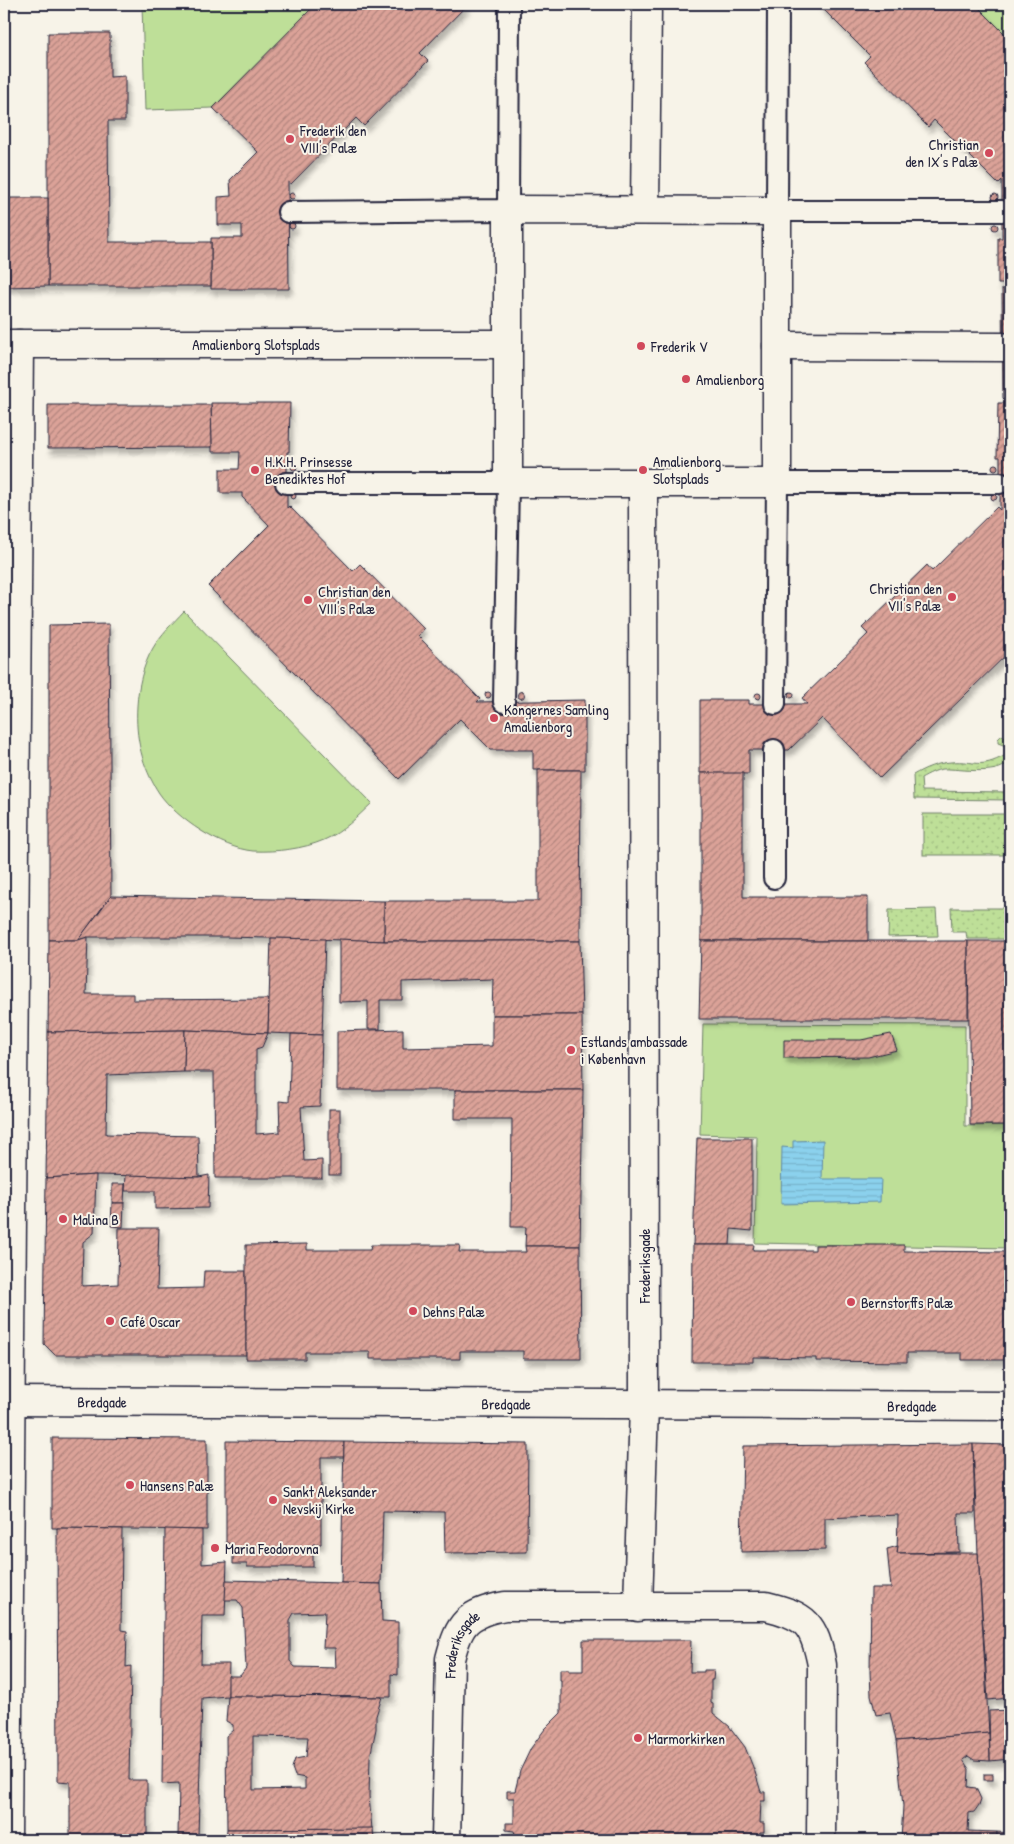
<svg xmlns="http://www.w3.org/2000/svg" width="1014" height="1844" viewBox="0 0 1014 1844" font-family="'Patrick Hand',sans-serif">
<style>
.grass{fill:url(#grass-dots);stroke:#70806a}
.park{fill:#bedf98;stroke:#70806a}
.water{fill:url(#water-rules);stroke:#618ba6}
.building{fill:url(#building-hatch);stroke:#22223b;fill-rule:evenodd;filter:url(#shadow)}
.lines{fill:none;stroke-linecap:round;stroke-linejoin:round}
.lane-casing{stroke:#22223b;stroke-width:24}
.street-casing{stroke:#22223b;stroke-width:31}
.primary-casing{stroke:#22223b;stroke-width:31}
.lane{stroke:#f7f3e8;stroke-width:20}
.street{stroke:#f7f3e8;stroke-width:28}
.primary{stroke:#f7f3e8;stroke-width:28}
.poi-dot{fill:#d1495b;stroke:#f7f3e8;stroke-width:2}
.labels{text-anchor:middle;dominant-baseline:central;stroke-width:4;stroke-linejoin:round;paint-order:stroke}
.poi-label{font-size:15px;fill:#22223b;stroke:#f7f3e8;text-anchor:start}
.street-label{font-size:15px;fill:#22223b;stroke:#f7f3e8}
</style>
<defs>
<pattern id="grass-dots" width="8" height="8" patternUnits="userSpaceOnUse" patternTransform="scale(1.25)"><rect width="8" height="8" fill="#bedf98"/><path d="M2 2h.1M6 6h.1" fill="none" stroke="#a3bf84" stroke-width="1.8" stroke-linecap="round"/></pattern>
<pattern id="water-rules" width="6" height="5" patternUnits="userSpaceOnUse" patternTransform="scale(1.25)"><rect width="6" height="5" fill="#8bd1ed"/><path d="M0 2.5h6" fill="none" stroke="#78b3cc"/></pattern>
<pattern id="building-hatch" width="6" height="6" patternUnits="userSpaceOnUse" patternTransform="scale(1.25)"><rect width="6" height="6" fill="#dba298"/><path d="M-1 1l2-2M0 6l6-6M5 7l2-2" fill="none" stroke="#b1847d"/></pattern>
<filter id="shadow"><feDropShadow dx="3" dy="5.5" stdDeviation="2.5" flood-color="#0004"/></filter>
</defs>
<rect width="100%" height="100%" fill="#f7f3e8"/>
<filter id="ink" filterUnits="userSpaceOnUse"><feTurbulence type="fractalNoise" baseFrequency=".02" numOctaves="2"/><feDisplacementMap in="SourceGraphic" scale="10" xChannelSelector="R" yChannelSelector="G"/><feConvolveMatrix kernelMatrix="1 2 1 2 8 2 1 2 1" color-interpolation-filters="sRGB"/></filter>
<g filter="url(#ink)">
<!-- grass -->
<g class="grass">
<path d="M1010,734C1010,741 1012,751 1010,758C1005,778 958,768 943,769C936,770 928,774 921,778L922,791L1010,792V800L914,799L913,775C925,768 937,763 951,762C977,760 978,770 1006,755V746L998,743V739L1002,735L1006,738Z"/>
<rect x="923" y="814" width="87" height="41"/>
<polygon points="951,908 1010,908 1010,939 967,939 966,932 952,932"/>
<polygon points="936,909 938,936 888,937 889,910"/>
</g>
<!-- park -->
<g class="park">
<polygon points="142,4 318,4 213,108 145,110"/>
<polygon points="973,4 1010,4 1010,40"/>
<path d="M184,611L372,803C357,817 343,832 324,840C303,849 277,852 253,851C221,848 177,819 159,793C142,767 135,737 137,706C138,687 143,665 153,648C161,634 173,623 184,611Z"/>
<polygon points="703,1024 965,1025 965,1126 1010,1125 1010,1248 755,1243 757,1136 700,1134"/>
</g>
<!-- water -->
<polygon class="water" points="823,1140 822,1179 881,1179 880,1202 781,1204 782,1147 793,1148 793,1141"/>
<!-- building -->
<g class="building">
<polygon points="316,4 468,4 420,53 428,61 364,126 356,118 291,184 288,182 289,289 211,289 211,238 242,238 242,225 218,225 218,197 231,196 230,180 258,152 213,108"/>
<polygon points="818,4 975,4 1010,39 1010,284 998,284 998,238 1002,238 1002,180 998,184 934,120 928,127 864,62 870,56"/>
<polygon points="48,33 110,33 110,77 125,76 125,121 108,121 109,242 211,242 211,286 48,286"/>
<circle cx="292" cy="196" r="3"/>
<circle cx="995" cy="197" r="3"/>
<polygon points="4,198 48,198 48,286 4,287"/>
<circle cx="292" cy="226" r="3"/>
<circle cx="995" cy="227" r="3"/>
<polygon points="1005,284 1010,284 1010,403 1005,403 1005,398 1003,398 1002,289 1005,289"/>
<polygon points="211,403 290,403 289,452 287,452 287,508 289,506 353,571 360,564 424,629 418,636 480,699 477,702 585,700 585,770 533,770 533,750 491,750 460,719 399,779 208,586 269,525 242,497 242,493 220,493 220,469 239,469 240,452 212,452"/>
<polygon points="998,403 1010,403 1010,651 880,778 822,718 789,750 749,750 749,774 700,773 700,700 749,700 749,704 807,704 802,698 868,634 862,628 927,565 932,571 997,507 1000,510 1000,457 997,457"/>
<polygon points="48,405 211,405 212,447 48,448"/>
<circle cx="995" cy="467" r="3"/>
<circle cx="294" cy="467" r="3"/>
<circle cx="293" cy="496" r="3"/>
<circle cx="994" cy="497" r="3"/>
<polygon points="109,624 111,896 78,940 49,940 49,625"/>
<circle cx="521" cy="695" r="3.5"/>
<circle cx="791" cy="695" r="3"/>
<circle cx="488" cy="695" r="3"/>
<circle cx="758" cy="696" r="3"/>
<polygon points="538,770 581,770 580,941 384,941 384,901 538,901"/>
<polygon points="701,773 743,773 743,897 868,897 868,941 701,941"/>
<polygon points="111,896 384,901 384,941 227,937 88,937 78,940"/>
<polygon points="88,937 86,994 133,994 133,1000 269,999 268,1033 185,1030 48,1032 49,940 78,940"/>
<polygon points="271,938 325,939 322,1035 268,1033"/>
<polygon points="339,939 384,941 580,941 582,1015 492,1015 493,979 402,982 402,1000 380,1000 380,1029 368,1029 368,1001 339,1002"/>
<polygon points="701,941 968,941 968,1019 699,1019"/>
<polygon points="968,941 1010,941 1010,1125 970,1125"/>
<polygon points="492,1015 582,1015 583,1090 337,1090 337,1031 403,1029 403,1048 492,1046"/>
<polygon points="185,1030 184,1072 107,1075 106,1134 198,1136 199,1177 96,1175 46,1178 48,1032"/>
<polygon points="185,1030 268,1033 262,1047 256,1049 256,1134 280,1132 279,1101 289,1102 291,1034 322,1035 320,1106 301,1107 304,1161 322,1160 322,1178 215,1178 214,1072 184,1072"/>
<polygon points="891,1034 897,1050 868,1057 784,1058 784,1040 861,1040"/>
<polygon points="455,1090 583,1090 580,1246 525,1246 526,1227 511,1227 512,1119 455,1119"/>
<rect x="329" y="1109" width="11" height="66"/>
<polygon points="697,1138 752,1138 752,1231 731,1229 730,1245 693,1245"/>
<polygon points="96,1175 94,1233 83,1242 82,1286 118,1284 119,1228 159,1228 157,1289 203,1288 204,1271 246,1271 246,1355 55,1355 44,1344 46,1178"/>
<polygon points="126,1175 199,1177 209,1175 208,1208 155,1209 155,1191 125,1191"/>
<polygon points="112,1184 125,1184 124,1203 112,1203"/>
<polygon points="112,1203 124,1203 123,1227 111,1226"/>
<polygon points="307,1244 307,1250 370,1250 371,1245 460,1245 459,1252 526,1252 525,1246 580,1246 581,1359 523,1359 523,1351 460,1351 460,1359 370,1359 370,1352 305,1352 305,1359 246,1359 246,1245"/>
<polygon points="693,1245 754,1245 753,1250 815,1250 815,1245 904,1245 904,1251 1010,1252 1010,1360 962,1360 962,1353 907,1353 907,1362 816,1361 816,1358 753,1357 753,1362 692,1362"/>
<polygon points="52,1438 207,1439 207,1530 52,1528"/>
<polygon points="226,1441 344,1442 344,1457 321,1457 321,1544 313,1544 313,1567 247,1567 247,1564 233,1564 233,1544 226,1543"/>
<polygon points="344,1442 528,1444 527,1552 445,1553 444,1512 383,1511 381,1584 341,1583"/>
<polygon points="973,1444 975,1513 958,1513 959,1552 897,1553 898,1515 825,1518 825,1550 741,1552 743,1446"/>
<polygon points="973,1444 1010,1445 1010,1698 988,1700 978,1553"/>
<polygon points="57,1528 122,1529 121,1630 127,1631 126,1667 131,1666 129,1780 147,1780 147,1840 70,1840 70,1782 58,1781"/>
<polygon points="165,1529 202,1530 202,1564 227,1562 225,1616 202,1616 201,1664 229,1664 228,1696 202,1698 198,1836 178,1836 179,1783 162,1784"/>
<polygon points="898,1546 897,1553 978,1553 989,1733 896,1741 890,1713 876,1715 871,1695 870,1672 871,1588 891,1588 887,1549"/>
<path d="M226,1580L381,1584L382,1621L398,1622V1675L391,1674V1697L228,1696V1676H240L246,1668L243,1608L237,1600H225ZM325,1612L323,1648H335L336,1668L295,1667L290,1661V1620L294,1613Z"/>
<polygon points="583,1640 691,1640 690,1672 704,1672 704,1670 714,1670 713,1680 711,1680 711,1703 713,1704 713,1713 729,1726 745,1747 755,1772 761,1792 765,1792 765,1801 761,1801 760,1823 764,1823 764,1832 760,1832 758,1840 517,1840 514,1831 506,1830 506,1823 514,1823 514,1798 507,1798 507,1791 515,1791 520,1771 531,1748 545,1729 561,1713 561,1680 560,1680 560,1669 569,1669 569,1671 583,1671"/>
<path d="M228,1696L382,1697L376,1716V1729L370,1757L369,1796L372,1829H227L226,1736L233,1730V1725L226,1721ZM253,1736L308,1737L306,1757L295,1759L292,1768L295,1776L305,1778V1789L253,1790Z"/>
<polygon points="1010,1710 1010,1759 990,1761 989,1711"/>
<polygon points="989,1733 990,1761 974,1760 968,1756 963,1760 969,1769 968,1787 976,1788 981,1799 979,1805 974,1812 969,1813 968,1831 997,1832 997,1840 901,1840 903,1806 896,1741"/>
<rect x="984" y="1774" width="9" height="6"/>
<polygon points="373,1828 374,1840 226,1840 227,1829"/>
<polygon points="997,1832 1010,1833 1010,1840 997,1840"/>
</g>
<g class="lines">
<!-- lane casing -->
<g class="lane-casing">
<g id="lane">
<polyline points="778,4 777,211 1002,211"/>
<polyline points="288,212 508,210 509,4"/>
<polyline points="286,483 508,483 504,702"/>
<polyline points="775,704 777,483 1000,483"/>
<polyline points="774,878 774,750"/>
</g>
</g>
<!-- street casing -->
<g class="street-casing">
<g id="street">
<polygon points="508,210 777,211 777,483 508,483"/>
<polyline points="645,210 647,4"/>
<path id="s1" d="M4,344H508"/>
<polyline points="777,346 1002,347"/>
<polyline points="638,1607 644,1404 643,483"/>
<polyline points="7,1840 19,344"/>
<path id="s2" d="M446,1840L450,1659C459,1623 467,1613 505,1606H766C806,1616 814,1623 822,1665L821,1840"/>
</g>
</g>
<!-- primary casing -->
<g class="primary-casing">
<g id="primary">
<path id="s3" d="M4,1401L1010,1406"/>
</g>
</g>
<!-- lane -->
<use href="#lane" class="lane"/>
<!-- street -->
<use href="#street" class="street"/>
<!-- primary -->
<use href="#primary" class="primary"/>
</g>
</g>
<!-- markers -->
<g class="poi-dot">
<circle cx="290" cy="139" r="5"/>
<circle cx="989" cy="153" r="5"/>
<circle cx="641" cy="346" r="5"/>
<circle cx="686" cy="379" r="5"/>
<circle cx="255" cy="470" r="5"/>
<circle cx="643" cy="470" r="5"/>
<circle cx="952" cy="597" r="5"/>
<circle cx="308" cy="600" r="5"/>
<circle cx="494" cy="718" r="5"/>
<circle cx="571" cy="1050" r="5"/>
<circle cx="63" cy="1219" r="5"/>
<circle cx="851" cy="1302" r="5"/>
<circle cx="413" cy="1311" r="5"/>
<circle cx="110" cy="1321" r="5"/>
<circle cx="130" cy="1485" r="5"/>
<circle cx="273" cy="1500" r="5"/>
<circle cx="215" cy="1548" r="5"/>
<circle cx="638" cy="1738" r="5"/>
</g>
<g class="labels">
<!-- poi labels -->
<g class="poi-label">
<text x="300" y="130">Frederik den<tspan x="300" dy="17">VIII's Palæ</tspan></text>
<text x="979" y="144" text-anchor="end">Christian<tspan x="979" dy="17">den IX's Palæ</tspan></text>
<text x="651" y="346">Frederik V</text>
<text x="696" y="379">Amalienborg</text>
<text x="265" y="461">H.K.H. Prinsesse<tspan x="265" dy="17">Benediktes Hof</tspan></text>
<text x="653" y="461">Amalienborg<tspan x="653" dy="17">Slotsplads</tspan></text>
<text x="942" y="588" text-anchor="end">Christian den<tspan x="942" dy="17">VII's Palæ</tspan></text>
<text x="318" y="591">Christian den<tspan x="318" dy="17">VIII's Palæ</tspan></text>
<text x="504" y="709">Kongernes Samling<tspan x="504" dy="17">Amalienborg</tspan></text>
<text x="581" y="1041">Estlands ambassade<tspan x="581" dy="17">i København</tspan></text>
<text x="73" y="1219">Malina B</text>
<text x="861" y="1302">Bernstorffs Palæ</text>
<text x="423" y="1311">Dehns Palæ</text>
<text x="120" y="1321">Café Oscar</text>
<text x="140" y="1485">Hansens Palæ</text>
<text x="283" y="1491">Sankt Aleksander<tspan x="283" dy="17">Nevskij Kirke</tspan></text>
<text x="225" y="1548">Maria Feodorovna</text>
<text x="648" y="1738">Marmorkirken</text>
</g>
<!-- street labels -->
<g class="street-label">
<text stroke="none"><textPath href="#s1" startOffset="252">Amalienborg Slotsplads</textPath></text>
<text transform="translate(644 1266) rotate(-90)">Frederiksgade</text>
<text stroke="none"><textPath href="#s3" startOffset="98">Bredgade</textPath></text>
<text stroke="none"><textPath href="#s3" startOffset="502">Bredgade</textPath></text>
<text stroke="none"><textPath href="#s3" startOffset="908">Bredgade</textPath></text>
<text stroke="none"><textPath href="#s2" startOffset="199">Frederiksgade</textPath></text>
</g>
</g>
<!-- margin -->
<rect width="1014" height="1844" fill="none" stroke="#f7f3e8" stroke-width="20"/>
<rect x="10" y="10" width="994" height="1824" fill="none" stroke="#22223b" stroke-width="2" filter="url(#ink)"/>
</svg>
